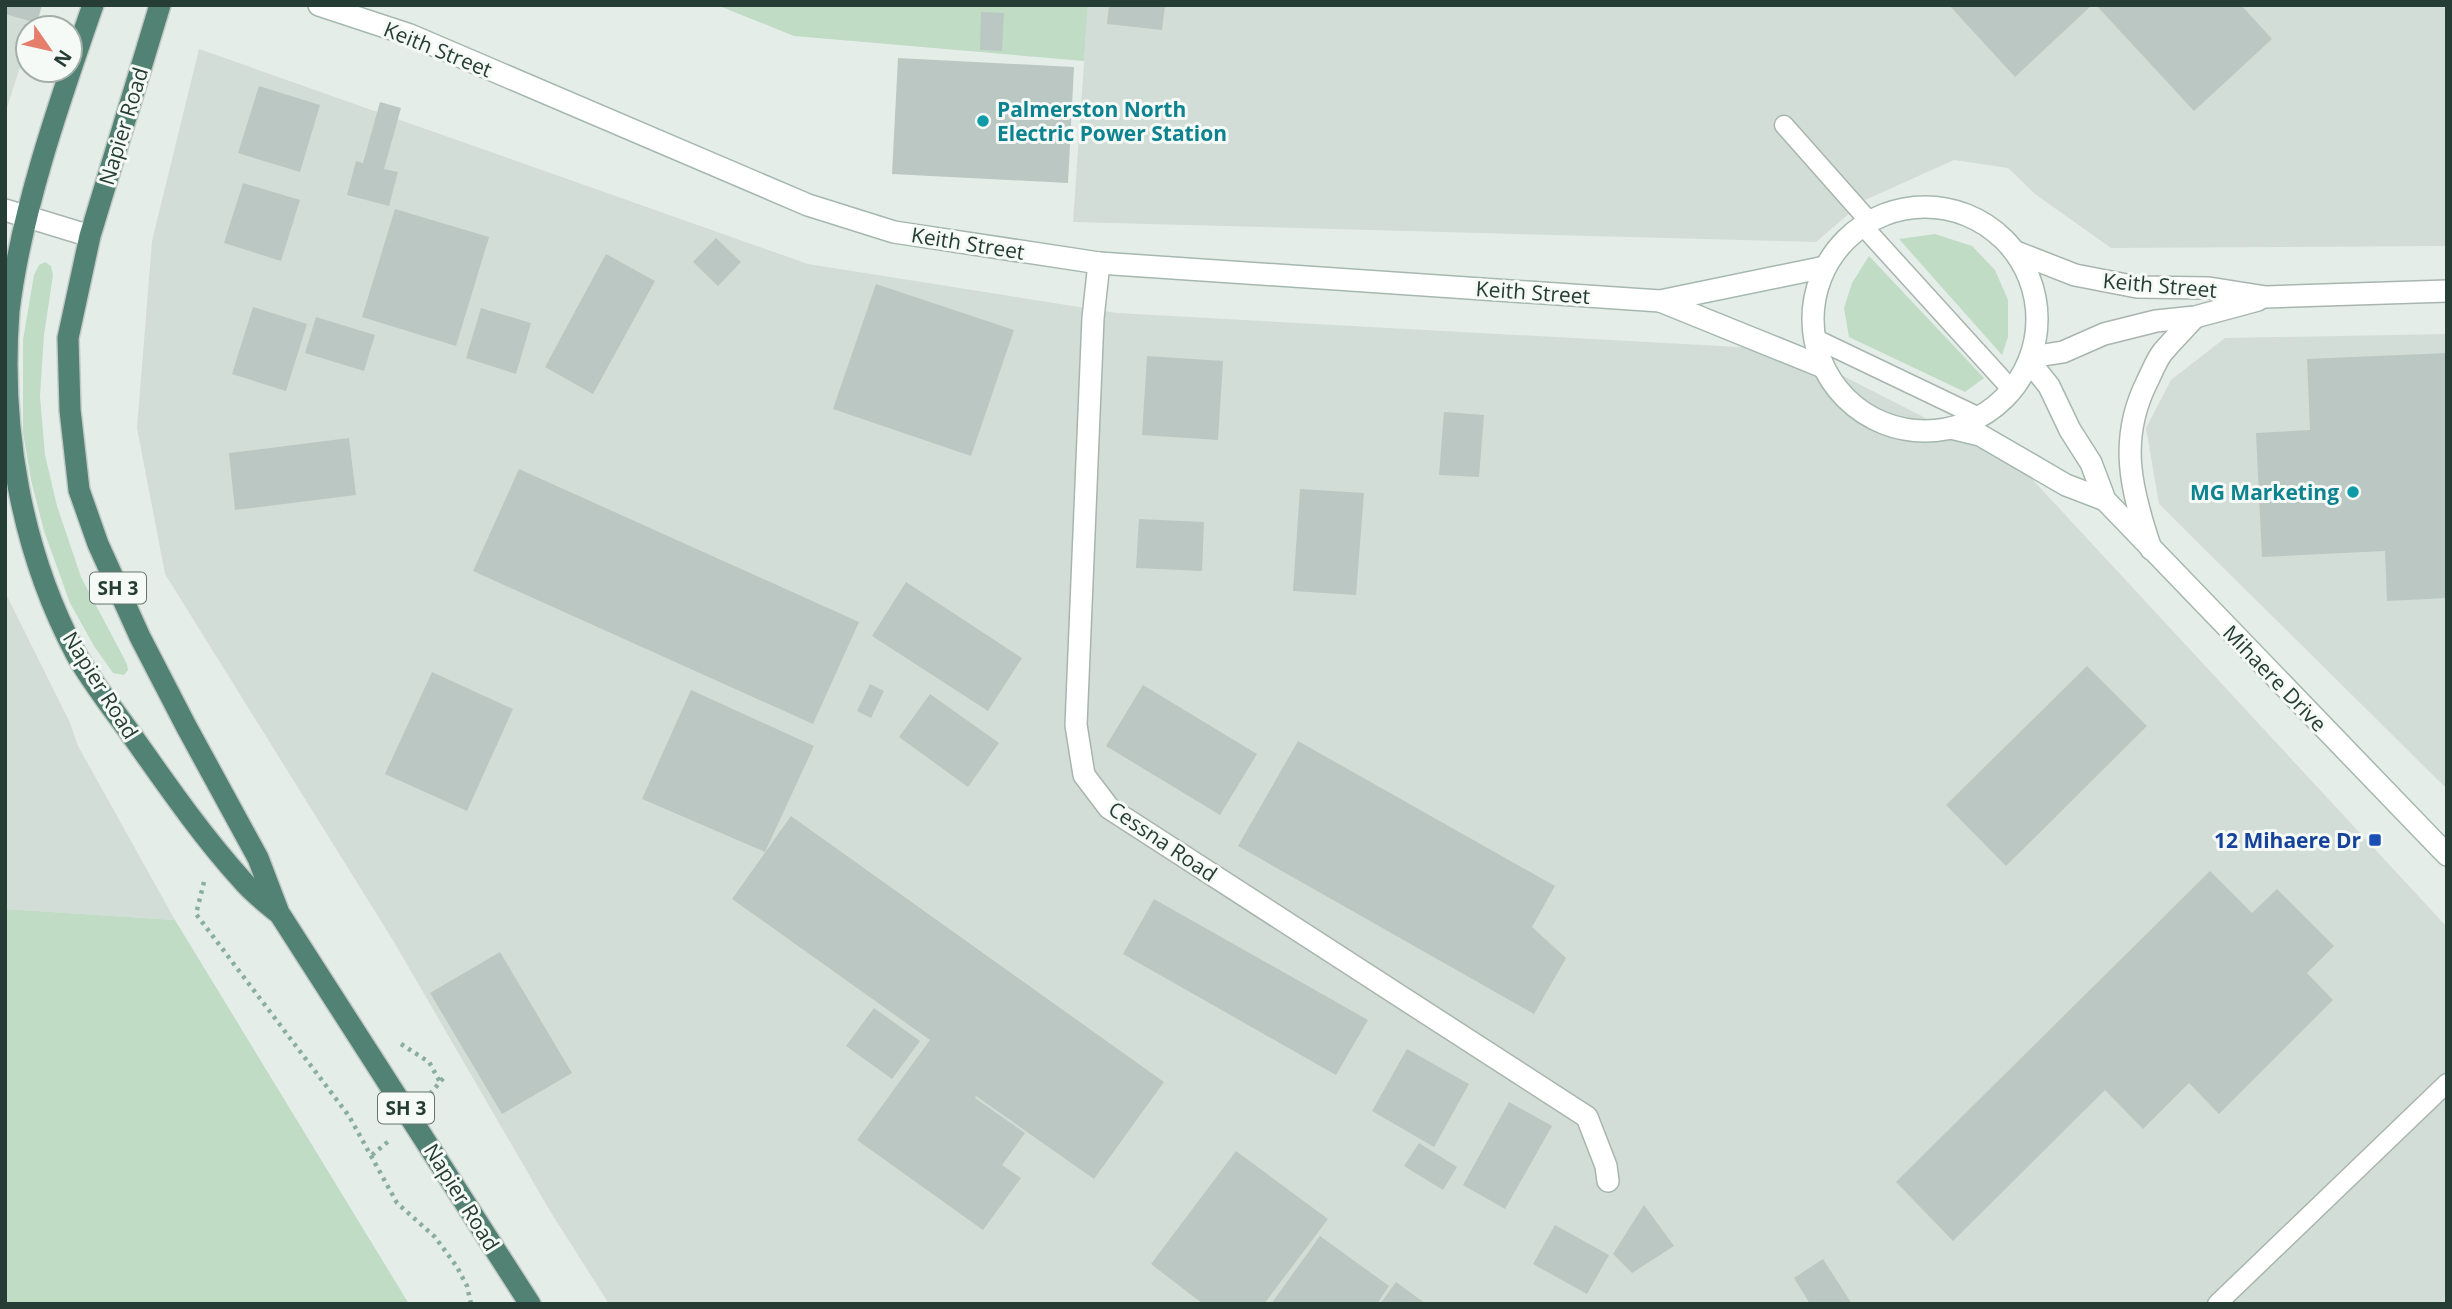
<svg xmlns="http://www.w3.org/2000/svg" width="2452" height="1309" viewBox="0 0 2452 1309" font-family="'Open Sans',sans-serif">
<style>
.built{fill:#d3ddd8}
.green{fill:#c0dcc5}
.building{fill:#bbc7c2}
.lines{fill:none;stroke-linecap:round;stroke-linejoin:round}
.service-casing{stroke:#a8b5af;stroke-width:21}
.minor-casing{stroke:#a8b5af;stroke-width:24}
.tertiary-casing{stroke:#a8b5af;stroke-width:24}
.secondary-casing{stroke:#a5b8af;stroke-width:24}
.trunk-casing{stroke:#c2c9c6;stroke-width:24}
.path{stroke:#89ad9f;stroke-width:4.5;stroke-dasharray:3.5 5;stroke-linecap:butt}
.service{stroke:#fff;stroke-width:18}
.minor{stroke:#fff;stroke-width:21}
.tertiary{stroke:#fff;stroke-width:21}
.secondary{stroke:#fff;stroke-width:21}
.trunk{stroke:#518273;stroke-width:21}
.culture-dot{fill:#0f9aa8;stroke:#f6faf7;stroke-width:2.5}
.transit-dot{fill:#1a4fb4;stroke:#f6faf7;stroke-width:2.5}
.labels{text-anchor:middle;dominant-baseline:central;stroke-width:6;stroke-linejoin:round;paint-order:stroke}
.shield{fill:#f6faf7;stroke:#64766f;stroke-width:2}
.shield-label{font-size:19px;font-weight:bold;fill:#263d35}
.street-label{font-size:21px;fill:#263d35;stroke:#f6faf7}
.culture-label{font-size:21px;font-weight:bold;fill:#0d838f;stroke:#f6faf7;text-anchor:start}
.transit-label{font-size:21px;font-weight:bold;fill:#164399;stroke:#f6faf7;text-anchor:end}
</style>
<rect width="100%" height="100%" fill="#e5ede9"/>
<!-- built -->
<g class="built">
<polygon points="5,5 40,5 33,28 28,28 28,42 5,114"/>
<polygon points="1088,5 2447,5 2447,246 2111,248 2035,194 2008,168 1954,160 1865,200 1816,242 1073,222"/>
<polygon points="199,49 808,264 1117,313 1792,350 2020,466 2447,927 2447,1304 609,1304 550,1211 394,942 165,574 137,428 152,241"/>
<polygon points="2447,334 2447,789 2159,504 2146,428 2171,380 2225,338"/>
<polygon points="5,592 70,723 78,746 175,920 5,909"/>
</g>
<!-- green -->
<g class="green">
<polygon points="717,5 1088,5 1084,61 794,36"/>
<polygon points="1935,234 1972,246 1995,270 2008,300 2008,337 2002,355 1899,239"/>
<polygon points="1869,256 1984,378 1965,392 1849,337 1844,308 1852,283"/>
<polygon points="45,262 51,266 53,275 44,335 40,396 45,455 57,506 81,577 127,664 128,670 124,675 113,673 94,646 70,603 44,531 31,480 23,432 23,340 34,275 39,265"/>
<polygon points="5,909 175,920 409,1304 5,1304"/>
</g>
<!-- building -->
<g class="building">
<polygon points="5,5 42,5 37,23 5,14"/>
<polygon points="1109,5 1165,5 1162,30 1107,24"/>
<polygon points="1949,5 2092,5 2015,77"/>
<polygon points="2096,5 2241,5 2272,39 2194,111"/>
<polygon points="981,12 1004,13 1002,51 980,50"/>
<polygon points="898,58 1074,67 1068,183 892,174"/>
<polygon points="259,86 320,105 300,172 238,153"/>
<polygon points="380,102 401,108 384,169 398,172 389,206 347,195 356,161 363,163"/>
<polygon points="243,183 300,200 281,261 224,243"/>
<polygon points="395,209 489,237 456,346 362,317"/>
<polygon points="716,238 741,262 718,286 693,262"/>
<polygon points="606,254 655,281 593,394 545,367"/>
<polygon points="876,284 1014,330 971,456 833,409"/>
<polygon points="253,307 307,324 286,391 232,374"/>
<polygon points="481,308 531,323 516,374 466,358"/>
<polygon points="316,317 375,335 364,371 305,353"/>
<polygon points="2447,353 2447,598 2387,601 2385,551 2262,557 2256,433 2310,430 2307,359"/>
<polygon points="1147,356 1223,361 1218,440 1142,435"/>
<polygon points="1444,412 1484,415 1479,477 1439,475"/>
<polygon points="349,438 356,495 235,510 229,453"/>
<polygon points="519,469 859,622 813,724 473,571"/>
<polygon points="1300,489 1364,493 1356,595 1293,591"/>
<polygon points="1139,519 1204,522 1202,571 1136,568"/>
<polygon points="906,582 1022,658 988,711 872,636"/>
<polygon points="2087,666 2147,726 2006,866 1946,805"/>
<polygon points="432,672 513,709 467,811 385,774"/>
<polygon points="870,684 884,691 871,718 857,711"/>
<polygon points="1143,685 1257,754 1220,815 1106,746"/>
<polygon points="691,690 814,746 765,852 642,799"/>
<polygon points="930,694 999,743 968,787 899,737"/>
<polygon points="1298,741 1555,886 1532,927 1566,958 1534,1014 1238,846"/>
<polygon points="791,816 1164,1082 1094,1179 976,1096 975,1098 1025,1133 1002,1165 1021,1178 983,1230 857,1140 930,1040 732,899"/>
<polygon points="2210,871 2252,913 2277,889 2334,946 2307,973 2333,1000 2219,1114 2189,1083 2143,1129 2105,1090 1953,1241 1896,1182"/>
<polygon points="1154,899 1368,1020 1336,1075 1123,954"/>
<polygon points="500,952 572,1073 502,1114 430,993"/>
<polygon points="874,1008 920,1041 892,1079 846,1046"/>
<polygon points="1407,1049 1469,1084 1434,1147 1372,1111"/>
<polygon points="1509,1102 1552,1126 1505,1209 1463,1185"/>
<polygon points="1419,1143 1457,1167 1443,1190 1404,1166"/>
<polygon points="1236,1151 1328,1219 1264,1304 1203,1304 1151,1264"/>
<polygon points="1644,1205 1674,1246 1632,1273 1613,1254"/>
<polygon points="1555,1225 1609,1255 1587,1294 1533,1264"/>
<polygon points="1320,1236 1389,1286 1377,1304 1271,1304"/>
<polygon points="1823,1259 1852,1304 1810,1304 1794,1278"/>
<polygon points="1396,1282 1426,1304 1380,1304"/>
</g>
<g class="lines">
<!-- service casing -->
<g class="service-casing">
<g id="service">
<polyline points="1784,125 1869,221"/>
<polyline points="1862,225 2012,390"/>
<polyline points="1814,338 1979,417"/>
<polyline points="2217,1304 2447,1083"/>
</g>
</g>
<!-- minor casing -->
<g class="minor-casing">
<g id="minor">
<polyline points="5,210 90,236"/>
<polyline points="1099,263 1093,318 1076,725 1084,775 1109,808 1587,1117 1606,1166 1608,1181"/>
</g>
</g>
<!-- tertiary casing -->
<g class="tertiary-casing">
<g id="tertiary">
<polyline points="2016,252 2075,275 2137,287 2209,288 2266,297 2447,291"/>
<polyline points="2031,357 2063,352 2104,334 2156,321 2195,317 2258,300"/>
<path d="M2151,549C2131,490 2118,440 2147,382C2152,372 2156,361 2162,353C2172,341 2184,329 2195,317"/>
</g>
</g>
<!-- secondary casing -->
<g class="secondary-casing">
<g id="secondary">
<polyline points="319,5 410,35 808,205 894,232 1099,263 1660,301 1825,267"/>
<circle cx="1925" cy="319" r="112"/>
<polyline points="1660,301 1823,367"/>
<polyline points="2029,361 2049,386 2070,430 2091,463 2105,500 2447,855"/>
<polyline points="1951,428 1980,435 2066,485 2105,500"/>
</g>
</g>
<!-- trunk casing -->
<g class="trunk-casing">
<g id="trunk">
<path d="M93,5C60,100 21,211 9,311C0,429 21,550 76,654C92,683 114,710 133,737C167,785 202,836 242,880C252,892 265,902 277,912"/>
<polyline points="160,5 90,236 68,338 70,410 79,490 98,544 140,637 186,726 258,858 279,913 530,1304"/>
</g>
</g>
<!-- path -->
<g class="path">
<polyline points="204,882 196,914 349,1116 397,1203 435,1237 457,1267 467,1286 471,1304"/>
<polyline points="401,1044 429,1062 440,1082"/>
<polyline points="430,1094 445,1076"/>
<polyline points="372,1155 390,1140"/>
</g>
<!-- service -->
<use href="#service" class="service"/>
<!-- minor -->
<use href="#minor" class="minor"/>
<!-- tertiary -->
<use href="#tertiary" class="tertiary"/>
<!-- secondary -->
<use href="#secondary" class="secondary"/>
<!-- trunk -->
<use href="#trunk" class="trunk"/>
</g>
<!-- markers -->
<g class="culture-dot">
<circle cx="983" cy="121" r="7"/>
<circle cx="2353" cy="492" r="7"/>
</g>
<rect class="transit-dot" x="2368" y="833" width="14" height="14" rx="3.5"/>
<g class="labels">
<!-- shield labels -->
<g class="shield">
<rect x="90" y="572.5" width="56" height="31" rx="5"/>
<rect x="378" y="1092.5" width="56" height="31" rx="5"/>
</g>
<g class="shield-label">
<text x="118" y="588">SH 3</text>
<text x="406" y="1108">SH 3</text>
</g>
<!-- street labels -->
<g class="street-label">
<text transform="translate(438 49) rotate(22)">Keith Street</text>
<text transform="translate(123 126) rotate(-73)">Napier Road</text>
<text transform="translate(968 243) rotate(9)">Keith Street</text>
<text transform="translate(2160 285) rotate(5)">Keith Street</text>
<text transform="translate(1533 292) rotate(4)">Keith Street</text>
<text transform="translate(2275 678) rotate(46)">Mihaere Drive</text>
<text transform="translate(101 685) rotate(58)">Napier Road</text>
<text transform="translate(1163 841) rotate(34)">Cessna Road</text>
<text transform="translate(462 1197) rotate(58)">Napier Road</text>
</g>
<!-- culture labels -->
<g class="culture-label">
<text x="997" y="109">Palmerston North<tspan x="997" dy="24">Electric Power Station</tspan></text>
<text x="2339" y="492" text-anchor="end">MG Marketing</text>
</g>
<!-- transit labels -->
<g class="transit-label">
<text x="2361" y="840">12 Mihaere Dr</text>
</g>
</g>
<!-- border -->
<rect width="2452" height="1309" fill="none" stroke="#263d35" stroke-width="14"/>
<!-- north arrow -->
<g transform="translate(49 49) rotate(124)"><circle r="33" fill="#f6faf7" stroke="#a3aea9" stroke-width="2"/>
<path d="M0-5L12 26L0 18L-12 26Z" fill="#e57e6b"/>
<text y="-10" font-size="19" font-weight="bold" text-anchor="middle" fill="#263d35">N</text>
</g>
</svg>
